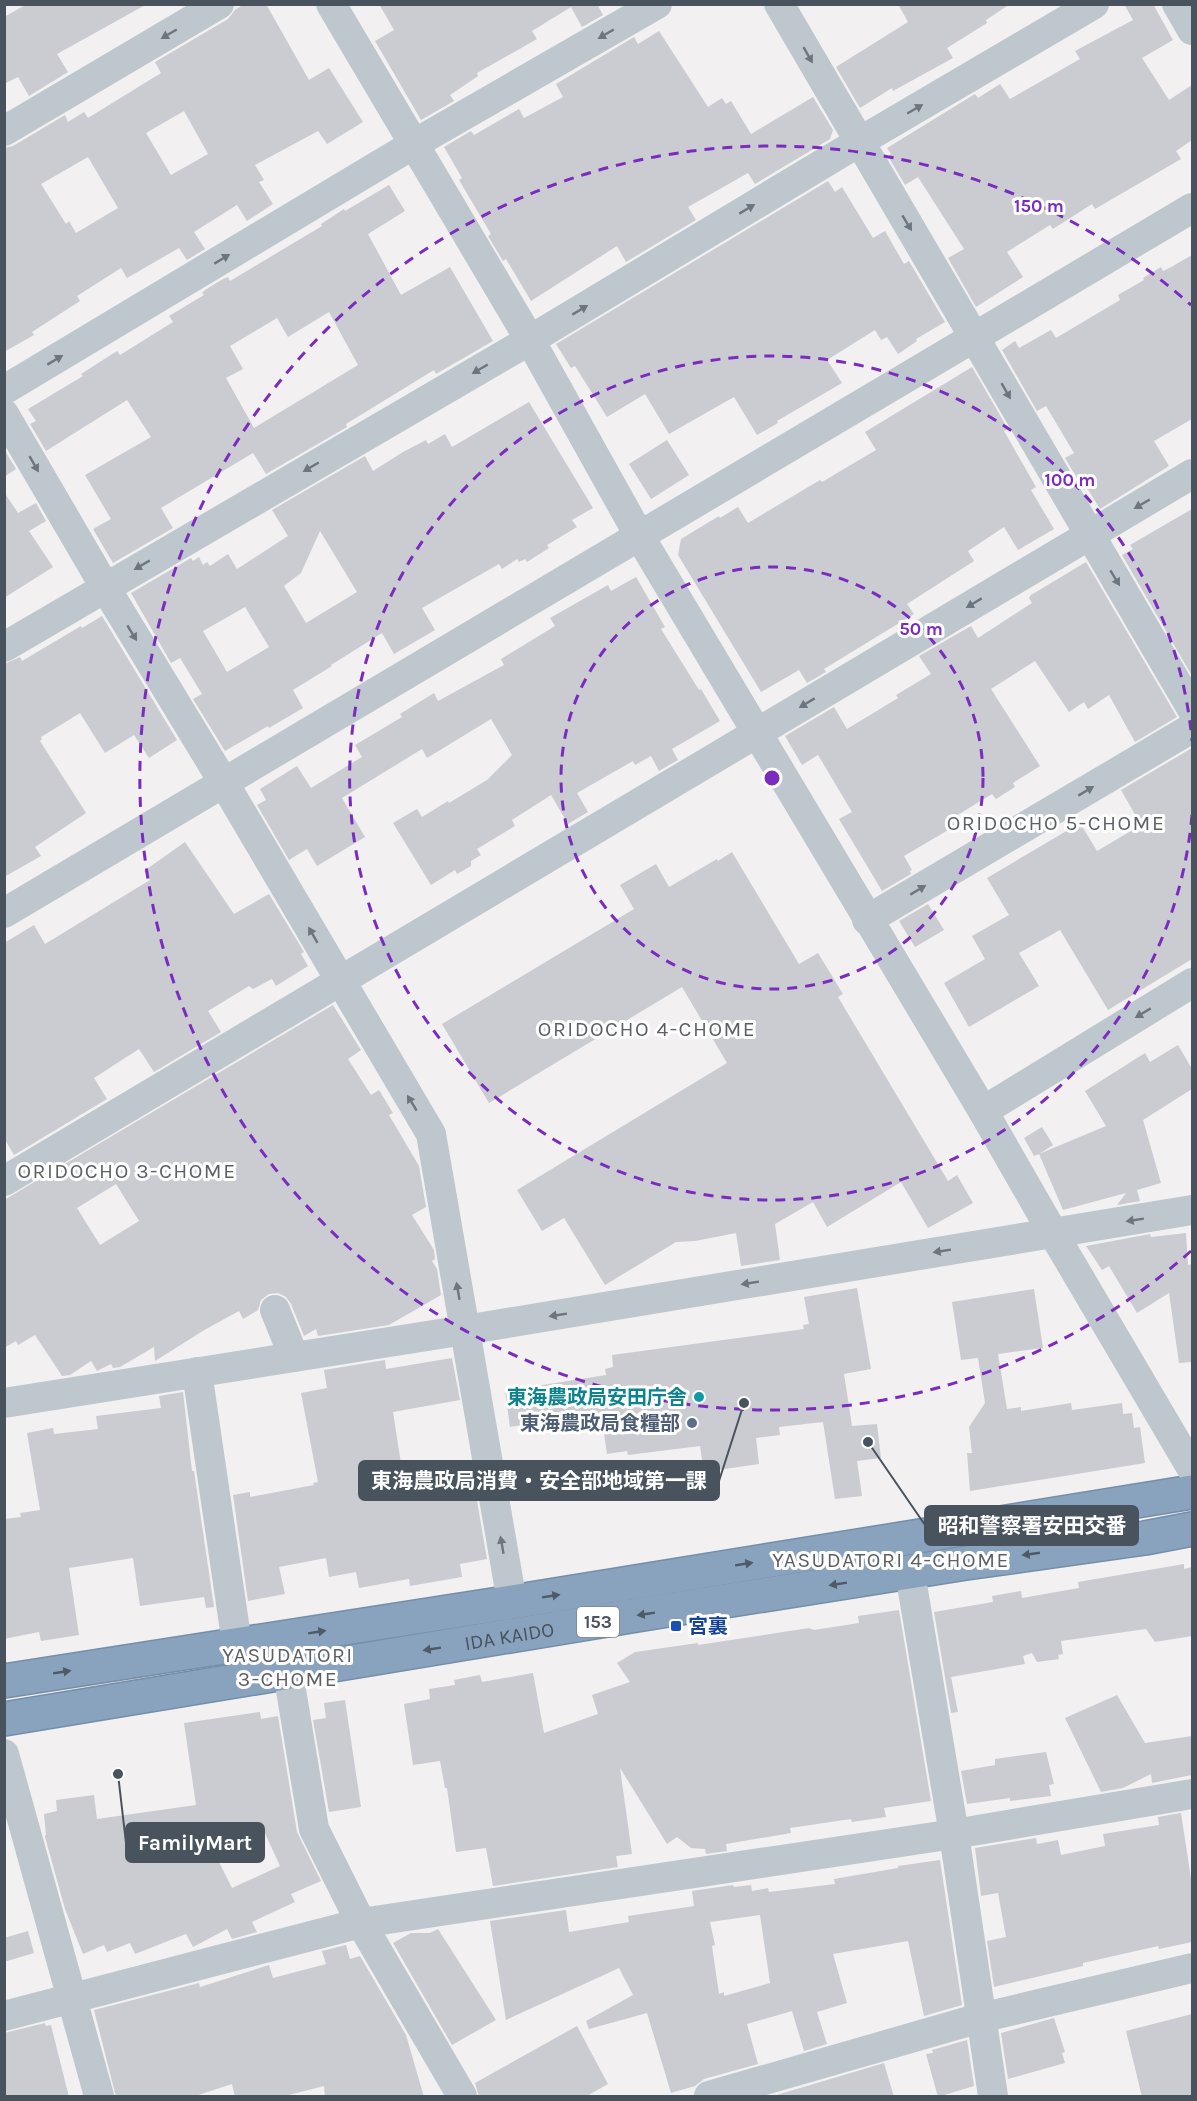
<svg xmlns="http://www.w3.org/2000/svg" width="1197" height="2101" viewBox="0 0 1197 2101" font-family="Karla,'Noto Sans JP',sans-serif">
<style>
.building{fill:#caccd2;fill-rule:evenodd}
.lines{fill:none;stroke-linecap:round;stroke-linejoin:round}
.highway-casing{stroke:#748ea9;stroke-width:36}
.minor{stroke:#bec7ce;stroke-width:30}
.highway{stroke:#89a3be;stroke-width:33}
.oneway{fill:#6b767f}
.oneway2{fill:#4e5b67}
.ring{fill:none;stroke:#7b2cbf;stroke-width:3;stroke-dasharray:10 8}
.culture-dot{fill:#0f9aa8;stroke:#fff;stroke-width:2}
.service-dot{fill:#5c6f8a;stroke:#fff;stroke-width:2}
.transit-dot{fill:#1a4fb4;stroke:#fff;stroke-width:2}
.labels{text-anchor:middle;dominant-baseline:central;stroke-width:6;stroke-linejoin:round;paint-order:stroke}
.shield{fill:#fff;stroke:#7f878e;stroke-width:1.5}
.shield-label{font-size:18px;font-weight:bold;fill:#48535d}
.culture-label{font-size:20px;font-weight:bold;fill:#0d838f;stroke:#fff;text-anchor:end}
.service-label{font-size:20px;font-weight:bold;fill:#4e5e75;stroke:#fff;text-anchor:end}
.transit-label{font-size:20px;font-weight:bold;fill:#164399;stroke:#fff;text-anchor:start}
.street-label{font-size:20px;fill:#48535d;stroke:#fff}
.neighbourhood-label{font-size:21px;letter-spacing:1.5px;fill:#5c6065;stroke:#fff}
.centre{fill:#7b2cbf;stroke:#fff;stroke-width:3}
.ring-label{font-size:18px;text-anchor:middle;font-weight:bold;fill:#7b2cbf;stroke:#fff;stroke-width:6;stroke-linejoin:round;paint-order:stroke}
.leader{fill:none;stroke:#48535d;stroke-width:2}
.callout-dot{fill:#48535d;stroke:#fff;stroke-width:2}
.callout{fill:#48535d;stroke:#48535d;stroke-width:2}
.callout-label{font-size:21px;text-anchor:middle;font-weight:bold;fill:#fff}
</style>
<rect width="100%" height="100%" fill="#f2f0f0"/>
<!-- building -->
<g class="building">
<polygon points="27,4 147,4 57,54 68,72 29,96 18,77 4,84 4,17"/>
<path d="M244,4H266L309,80L329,68L363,122L327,144L318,131L255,165L264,180L259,182L273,204L247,221L237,205L194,232L205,249L187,260L179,248L127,278L121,268L77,296L80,301L32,332L34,335L4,352V148L13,146L65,115L68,122L84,112L88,118L161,73L155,62L228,19L235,10ZM184,111L208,154L171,175L146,133ZM88,157L118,208L76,233L69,221L66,224L41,184Z"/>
<polygon points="379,4 597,4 603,15 582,27 571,7 532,31 537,39 477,73 478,76 450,95 454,101 421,120 375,41 394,30"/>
<polygon points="898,4 1010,4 986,20 987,23 947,48 953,58 893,91 892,88 860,108 836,67 908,22"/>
<polygon points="1124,4 1153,4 1173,40 1142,58 1169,100 1192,85 1192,140 1176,151 1181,159 1095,209 1092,204 1053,229 1050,225 1007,252 1023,277 976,307 948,258 964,249 918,177 905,185 888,156 891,154 887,148 975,94 978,98 1000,84 1010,99 1080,59 1075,51 1133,20"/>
<polygon points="659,31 708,107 722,98 726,104 731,101 751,134 813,97 833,130 830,139 755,184 748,173 688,207 696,220 626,262 617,246 531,301 506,259 503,261 488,236 491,234 459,180 462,178 444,147 471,131 474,135 519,109 524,118 563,97 556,84 634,37 638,44"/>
<polygon points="828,181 835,192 842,187 873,238 885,231 904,264 909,261 945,322 916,339 917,341 898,354 887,337 881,340 875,330 827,360 842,383 777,421 778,423 757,435 734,397 669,434 645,394 607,417 575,366 571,368 556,344"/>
<path d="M389,185L405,211L368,234L401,295L450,267L493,341L436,374L434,370L346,424L347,427L266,474L253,453L161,508L173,528L113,563L93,529L111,519L85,475L151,437L127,400L46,451L30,424L36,421L28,409L83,376L81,374L117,351L120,355L173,322L169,316L204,295L202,293L205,290L223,279L228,277L230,281L322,226L321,224L344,209L345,211ZM329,312L358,365L254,428L226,378L243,369L230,346L277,318L288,337Z"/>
<polygon points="1192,255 1192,419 1154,441 1169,466 1100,509 1087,488 1084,490 1065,458 1074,453 1046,406 1037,411 1002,350 1015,341 1019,348 1051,330 1056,338 1120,300 1118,295 1144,280 1143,278 1161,267 1163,271 1173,266"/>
<polygon points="972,367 1008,429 1004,431 1036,487 1031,490 1054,529 1018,550 1004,527 968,551 974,561 907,604 914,614 824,669 826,672 807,683 799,670 761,692 678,555 681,539 719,516 720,518 738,507 748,523 820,480 822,482 876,450 865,432"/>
<path d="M529,402L593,508L572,520L577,527L547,545L549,548L527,562L525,559L519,562L517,559L502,569L499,564L422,608L435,630L394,654L382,633L331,665L332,666L293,690L303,708L269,728L268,726L225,751L193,699L202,694L180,658L171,663L131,593L191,558L193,561L199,557L203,565L207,562L210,566L228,554L237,569L288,536L272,510L365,456L373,471L403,452L426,440L428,444L445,434L452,447ZM320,531L357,592L306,623L284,586L301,573ZM245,607L269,647L227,672L203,631Z"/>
<polygon points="667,440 689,475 651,499 629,464"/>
<polygon points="4,449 16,469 4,477"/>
<polygon points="4,492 18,513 36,503 46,521 29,531 53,567 4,598"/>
<polygon points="1192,509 1192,676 1122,555 1133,549 1130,545"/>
<polygon points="1086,562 1177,717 1135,742 1109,695 1088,709 1084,702 1069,712 1035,661 991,689 1040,766 1013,783 1015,787 996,799 992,794 951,819 955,826 904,856 912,870 910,871 911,874 882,891 839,819 852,812 818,755 802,765 785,736 834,707 847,729 898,698 896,695 931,674 919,656 971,626 978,638 1032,603 1029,598 1031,595"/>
<polygon points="636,577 665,627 661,629 699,690 701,689 720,721 672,749 678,760 659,771 651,756 635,765 633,761 577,793 588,812 568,824 551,795 512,820 515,826 477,849 481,855 471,861 471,866 457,874 455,870 431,885 393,823 417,809 422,817 448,801 449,803 487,780 512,755 491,719 427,758 422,749 342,798 365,837 317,866 307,849 289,860 257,805 266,800 260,789 297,766 311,788 362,757 355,745 402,717 400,714 434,693 438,701 504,665 501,659 555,626 550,618 608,585 611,591"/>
<polygon points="102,616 177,740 149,758 134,735 105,753 80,713 41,737 42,739 40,741 86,813 35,847 41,856 4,877 4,664 20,657 22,661 81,626 82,628"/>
<polygon points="1192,748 1192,959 1108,1010 1060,930 1019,953 1039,986 969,1027 944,983 985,959 972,936 1009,915 987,878 1080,823 1097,851 1141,825 1121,790"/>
<polygon points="185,842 234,914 269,894 304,952 301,954 308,966 276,986 272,979 253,989 249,986 208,1011 221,1032 154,1072 139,1049 94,1078 107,1099 14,1155 4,1138 4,943 34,925 45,944 150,880 144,871"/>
<polygon points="732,852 799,964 818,953 843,994 838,997 948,1181 957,1175 973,1203 928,1228 901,1182 827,1227 813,1202 775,1224 780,1260 741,1266 736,1233 695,1241 676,1242 605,1285 564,1218 542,1231 517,1190 727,1063 682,987 489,1103 442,1024 634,909 620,885 656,864 669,887 717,859 718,861"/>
<polygon points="928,904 944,930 915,947 899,921"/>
<path d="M333,1005L361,1050L348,1059L371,1095L379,1090L393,1113L389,1115L419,1166L426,1207L412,1215L434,1250L435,1259L432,1261L437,1269L441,1295L389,1325L318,1336L316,1329L304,1336L291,1304L286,1297L278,1293L269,1294L261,1300L258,1310L243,1319L239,1311L206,1329L155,1361L154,1347L120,1367L113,1368L111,1364L97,1371L91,1361L70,1375L62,1376L35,1335L18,1345L16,1341L4,1348V1200ZM116,1184L139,1221L100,1245L77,1208Z"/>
<polygon points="1178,1045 1192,1069 1192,1089 1143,1120 1161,1183 1137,1190 1140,1201 1117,1205 1126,1193 1063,1210 1039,1154 1034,1156 1024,1138 1042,1127 1053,1145 1039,1154 1106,1126 1085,1091 1145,1053 1150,1062"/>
<polygon points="1186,1233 1188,1265 1192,1264 1192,1362 1179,1363 1169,1293 1137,1313 1109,1266 1102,1270 1086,1246 1150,1234 1151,1237"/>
<polygon points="857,1288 871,1369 844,1374 852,1426 877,1424 881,1458 857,1461 862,1496 835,1499 823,1422 779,1427 780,1435 756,1438 759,1464 704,1472 700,1446 628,1455 627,1451 607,1454 601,1412 510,1427 505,1391 606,1375 605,1369 613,1367 612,1355 804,1329 803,1325 809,1324 804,1297"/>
<polygon points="1034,1289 1043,1348 998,1354 1007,1409 1021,1407 1021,1411 1071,1403 1072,1410 1122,1403 1123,1414 1132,1413 1134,1428 1140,1427 1145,1463 970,1491 967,1453 972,1453 969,1427 985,1403 978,1358 961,1360 952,1302"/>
<polygon points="452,1358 460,1400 393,1412 402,1470 420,1467 421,1474 471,1466 487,1559 460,1564 462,1577 410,1586 409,1579 359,1588 356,1572 329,1577 326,1558 279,1567 285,1594 248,1601 233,1495 250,1492 250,1497 314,1485 313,1483 318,1482 301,1393 327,1388 324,1370 385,1360 386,1369"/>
<polygon points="183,1392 192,1471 194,1471 214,1607 206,1608 204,1597 140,1606 133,1558 69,1568 79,1635 41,1641 39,1632 4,1639 4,1519 21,1517 20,1513 40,1510 27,1433 53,1428 54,1434 98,1429 96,1416 161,1408 159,1396"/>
<polygon points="1184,1564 1184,1569 1192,1567 1192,1636 1155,1642 1146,1629 1061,1641 1063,1654 1058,1655 1059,1659 1037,1662 1032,1653 1023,1656 1025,1664 951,1677 958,1712 951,1713 934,1612 993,1602 992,1596 1021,1591 1022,1598 1079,1588 1078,1582"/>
<polygon points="899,1610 931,1801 884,1808 886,1817 852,1822 851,1819 790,1828 791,1833 726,1844 727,1851 706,1854 705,1849 691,1848 677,1837 667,1844 620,1768 632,1854 616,1856 618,1867 493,1886 486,1848 456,1852 447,1788 445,1788 440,1761 413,1765 404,1704 430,1699 429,1689 455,1685 454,1680 480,1675 482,1682 533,1673 544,1733 598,1714 592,1695 630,1682 617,1663 635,1652 698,1643 698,1645 809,1628 814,1630 859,1623 858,1616"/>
<polygon points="1117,1695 1145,1743 1192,1736 1192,1775 1152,1783 1151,1774 1123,1788 1101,1792 1065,1718"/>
<polygon points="345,1700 361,1807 329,1812 313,1720 326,1718 324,1703"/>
<path d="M260,1712L261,1719L278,1716L297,1832L321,1881L291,1894L295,1902L252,1922L257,1932L232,1939L227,1929L193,1947L186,1934L135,1954L130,1943L107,1952L104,1945L83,1954L65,1909L45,1837V1835H46L44,1814L57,1811L56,1800L94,1795L97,1819L196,1805L184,1723ZM263,1829L280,1866L232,1888L208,1840Z"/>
<polygon points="1046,1752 1054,1784 1049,1785 1051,1796 1010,1801 1010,1798 967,1804 961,1771 995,1765 995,1759"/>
<polygon points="1181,1813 1192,1885 1192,1942 1159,1949 1158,1946 1083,1963 1083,1966 994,1987 987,1941 1006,1937 998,1893 981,1896 975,1848 1036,1838 1037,1844 1058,1840 1061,1855 1105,1846 1103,1834 1159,1825 1158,1817"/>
<path d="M940,1860L962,2005L924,2016L908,1941L833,1954L847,2003L817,2012L827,2044L804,2051L792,2011L747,2024L758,2064L704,2079L695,2086L671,2093L647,2013L589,2029L586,2021L633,1995L619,1968L506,2020L490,1921L566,1910L569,1932L629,1922L628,1916L694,1906L692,1891L733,1885L734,1887L751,1885L752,1891L768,1888L769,1892L835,1884L834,1879L898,1868V1866ZM760,1915L770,1983L724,1996V1992L719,1994L712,1946L715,1945L710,1922Z"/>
<polygon points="438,1929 496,2020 452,2045 393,1943 411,1933 430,1933"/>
<polygon points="28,1931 34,1953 4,1962 4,1938"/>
<polygon points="346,1945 350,1959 360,1956 406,2035 424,2097 325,2097 324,2086 281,2097 235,2097 232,2084 192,2097 116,2097 94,2010 199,1983 200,1987 269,1965 273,1978 326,1964 322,1951"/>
<polygon points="1192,2014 1192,2097 1142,2097 1126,2031"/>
<polygon points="1054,2018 1065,2052 1062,2053 1065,2063 1008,2079 1001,2033"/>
<polygon points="45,2023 46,2026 51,2025 69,2097 4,2097 4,2033"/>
<polygon points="577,2026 608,2084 585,2097 479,2097 475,2083"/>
<polygon points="967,2040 974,2086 938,2097 926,2054 933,2053 932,2050"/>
<polygon points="884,2063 894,2097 770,2097"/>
</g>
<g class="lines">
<!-- highway casing -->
<g class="highway-casing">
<g id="highway">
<polyline points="4,1681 512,1602 1192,1492"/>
<path id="s1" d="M4,1719L649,1613L966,1563L1145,1538L1192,1529"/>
</g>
</g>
<!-- minor -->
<g class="minor">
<polyline points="331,4 530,340 640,537 983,1111 1053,1233 1192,1469"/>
<polyline points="779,4 1192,709"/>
<polyline points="1177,4 1192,30"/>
<polyline points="4,131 219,4"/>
<polyline points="4,390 414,144 657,4"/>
<polyline points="4,414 105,587 224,783 431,1134 512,1602"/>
<polyline points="4,647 530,340 859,142 1094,4"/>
<polyline points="4,913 1192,208"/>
<polyline points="867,920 1192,728"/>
<polyline points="983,1111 1192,983"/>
<polyline points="4,1181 1192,474"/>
<polyline points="275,1310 294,1357"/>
<polyline points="197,1372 237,1644"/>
<polyline points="4,1403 465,1330 1192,1210"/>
<polyline points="910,1573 954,1834 993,2096"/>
<polyline points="288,1672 314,1829 361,1923 462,2096"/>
<polyline points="4,1754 99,2096"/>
<polyline points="4,2016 361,1923 954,1834 1192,1794"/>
<polyline points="709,2096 980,2018 1192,1968"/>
</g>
<!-- highway -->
<use href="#highway" class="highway"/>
</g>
<!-- one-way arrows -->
<defs><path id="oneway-solid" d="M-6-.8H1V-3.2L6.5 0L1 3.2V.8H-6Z" transform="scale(1.5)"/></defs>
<g class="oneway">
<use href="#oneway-solid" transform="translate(169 34) rotate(150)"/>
<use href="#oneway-solid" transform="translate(606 34) rotate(150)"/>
<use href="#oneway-solid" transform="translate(808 55) rotate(60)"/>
<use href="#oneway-solid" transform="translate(915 109) rotate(-30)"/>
<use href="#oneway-solid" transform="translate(747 209) rotate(-31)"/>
<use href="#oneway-solid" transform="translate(907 223) rotate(59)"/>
<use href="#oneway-solid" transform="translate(222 259) rotate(-31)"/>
<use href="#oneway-solid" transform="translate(580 310) rotate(-31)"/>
<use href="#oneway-solid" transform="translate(55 360) rotate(-31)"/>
<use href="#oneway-solid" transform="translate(480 369) rotate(150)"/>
<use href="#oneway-solid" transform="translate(1006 391) rotate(60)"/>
<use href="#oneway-solid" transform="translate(34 464) rotate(60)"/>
<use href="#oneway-solid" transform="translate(311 467) rotate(150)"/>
<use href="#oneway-solid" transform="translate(1142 504) rotate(150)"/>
<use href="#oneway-solid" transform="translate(142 565) rotate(150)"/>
<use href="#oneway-solid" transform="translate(1115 578) rotate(59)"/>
<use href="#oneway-solid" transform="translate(974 603) rotate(149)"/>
<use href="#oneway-solid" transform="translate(132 633) rotate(59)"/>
<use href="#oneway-solid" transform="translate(807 703) rotate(149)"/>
<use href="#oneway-solid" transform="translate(1086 791) rotate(-31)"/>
<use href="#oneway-solid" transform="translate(918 890) rotate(-31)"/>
<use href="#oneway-solid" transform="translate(313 935) rotate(-120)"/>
<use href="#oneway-solid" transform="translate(1143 1013) rotate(149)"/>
<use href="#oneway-solid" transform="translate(412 1103) rotate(-121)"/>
<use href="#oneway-solid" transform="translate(1135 1220) rotate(171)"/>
<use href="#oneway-solid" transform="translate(942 1251) rotate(171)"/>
<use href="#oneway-solid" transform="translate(750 1283) rotate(171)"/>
<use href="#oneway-solid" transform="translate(458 1291) rotate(-100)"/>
<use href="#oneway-solid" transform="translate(558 1315) rotate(171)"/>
<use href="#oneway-solid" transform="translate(502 1545) rotate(-100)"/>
</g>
<g class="oneway2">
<use href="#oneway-solid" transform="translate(1031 1554) rotate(172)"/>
<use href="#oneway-solid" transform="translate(744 1564) rotate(-9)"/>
<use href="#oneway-solid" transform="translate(838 1584) rotate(171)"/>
<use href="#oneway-solid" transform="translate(551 1596) rotate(-9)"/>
<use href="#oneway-solid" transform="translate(646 1614) rotate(171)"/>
<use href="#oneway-solid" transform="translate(317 1632) rotate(-9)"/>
<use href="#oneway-solid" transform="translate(432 1649) rotate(171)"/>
<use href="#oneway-solid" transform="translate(62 1672) rotate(-9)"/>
</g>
<!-- distance rings -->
<g class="ring">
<circle cx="772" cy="778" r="211"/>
<path d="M1192 815A422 422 0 1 1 1192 741"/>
<path d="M1191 1251A632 632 0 1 1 1191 305"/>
</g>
<!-- markers -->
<circle class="culture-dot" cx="699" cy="1397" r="6"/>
<circle class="service-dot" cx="692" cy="1423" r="6"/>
<rect class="transit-dot" x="670" y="1620" width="12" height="12" rx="3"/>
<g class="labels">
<!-- shield labels -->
<rect class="shield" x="577" y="1607" width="42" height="30" rx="4.5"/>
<g class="shield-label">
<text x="598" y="1622">153</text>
</g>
<!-- culture labels -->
<g class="culture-label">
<text x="687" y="1397">東海農政局安田庁舎</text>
</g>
<!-- service labels -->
<g class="service-label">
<text x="680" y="1423">東海農政局食糧部</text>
</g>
<!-- transit labels -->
<g class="transit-label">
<text x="688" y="1626">宮裏</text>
</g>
<!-- street labels -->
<g class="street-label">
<text stroke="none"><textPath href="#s1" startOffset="512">IDA KAIDO</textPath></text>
</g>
<!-- neighbourhood labels -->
<g class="neighbourhood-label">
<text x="1056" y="823">ORIDOCHO 5-CHOME</text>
<text x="647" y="1029">ORIDOCHO 4-CHOME</text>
<text x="127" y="1171">ORIDOCHO 3-CHOME</text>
<text x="891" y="1560">YASUDATORI 4-CHOME</text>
<text x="288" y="1655">YASUDATORI<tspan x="288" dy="24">3-CHOME</tspan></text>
</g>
</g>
<circle cx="772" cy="778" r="9" class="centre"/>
<g class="ring-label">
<text x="1039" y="212">150 m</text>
<text x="1070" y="486">100 m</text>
<text x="921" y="635">50 m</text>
</g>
<!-- callouts -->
<path class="leader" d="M744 1403L719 1481M868 1442L925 1525M118 1774L126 1843"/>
<g class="callout-dot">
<circle cx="744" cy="1403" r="6"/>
<circle cx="868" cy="1442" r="6"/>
<circle cx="118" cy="1774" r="6"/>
</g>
<g class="callout">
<rect x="359" y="1461" width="360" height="39" rx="6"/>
<rect x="925" y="1506" width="213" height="39" rx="6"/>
<rect x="126" y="1823" width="138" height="39" rx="6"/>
</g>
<g class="callout-label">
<text x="539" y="1488">東海農政局消費・安全部地域第一課</text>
<text x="1032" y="1533">昭和警察署安田交番</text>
<text x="195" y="1850">FamilyMart</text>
</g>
<!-- border -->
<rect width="1197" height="2101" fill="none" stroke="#48535d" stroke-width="12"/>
</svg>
